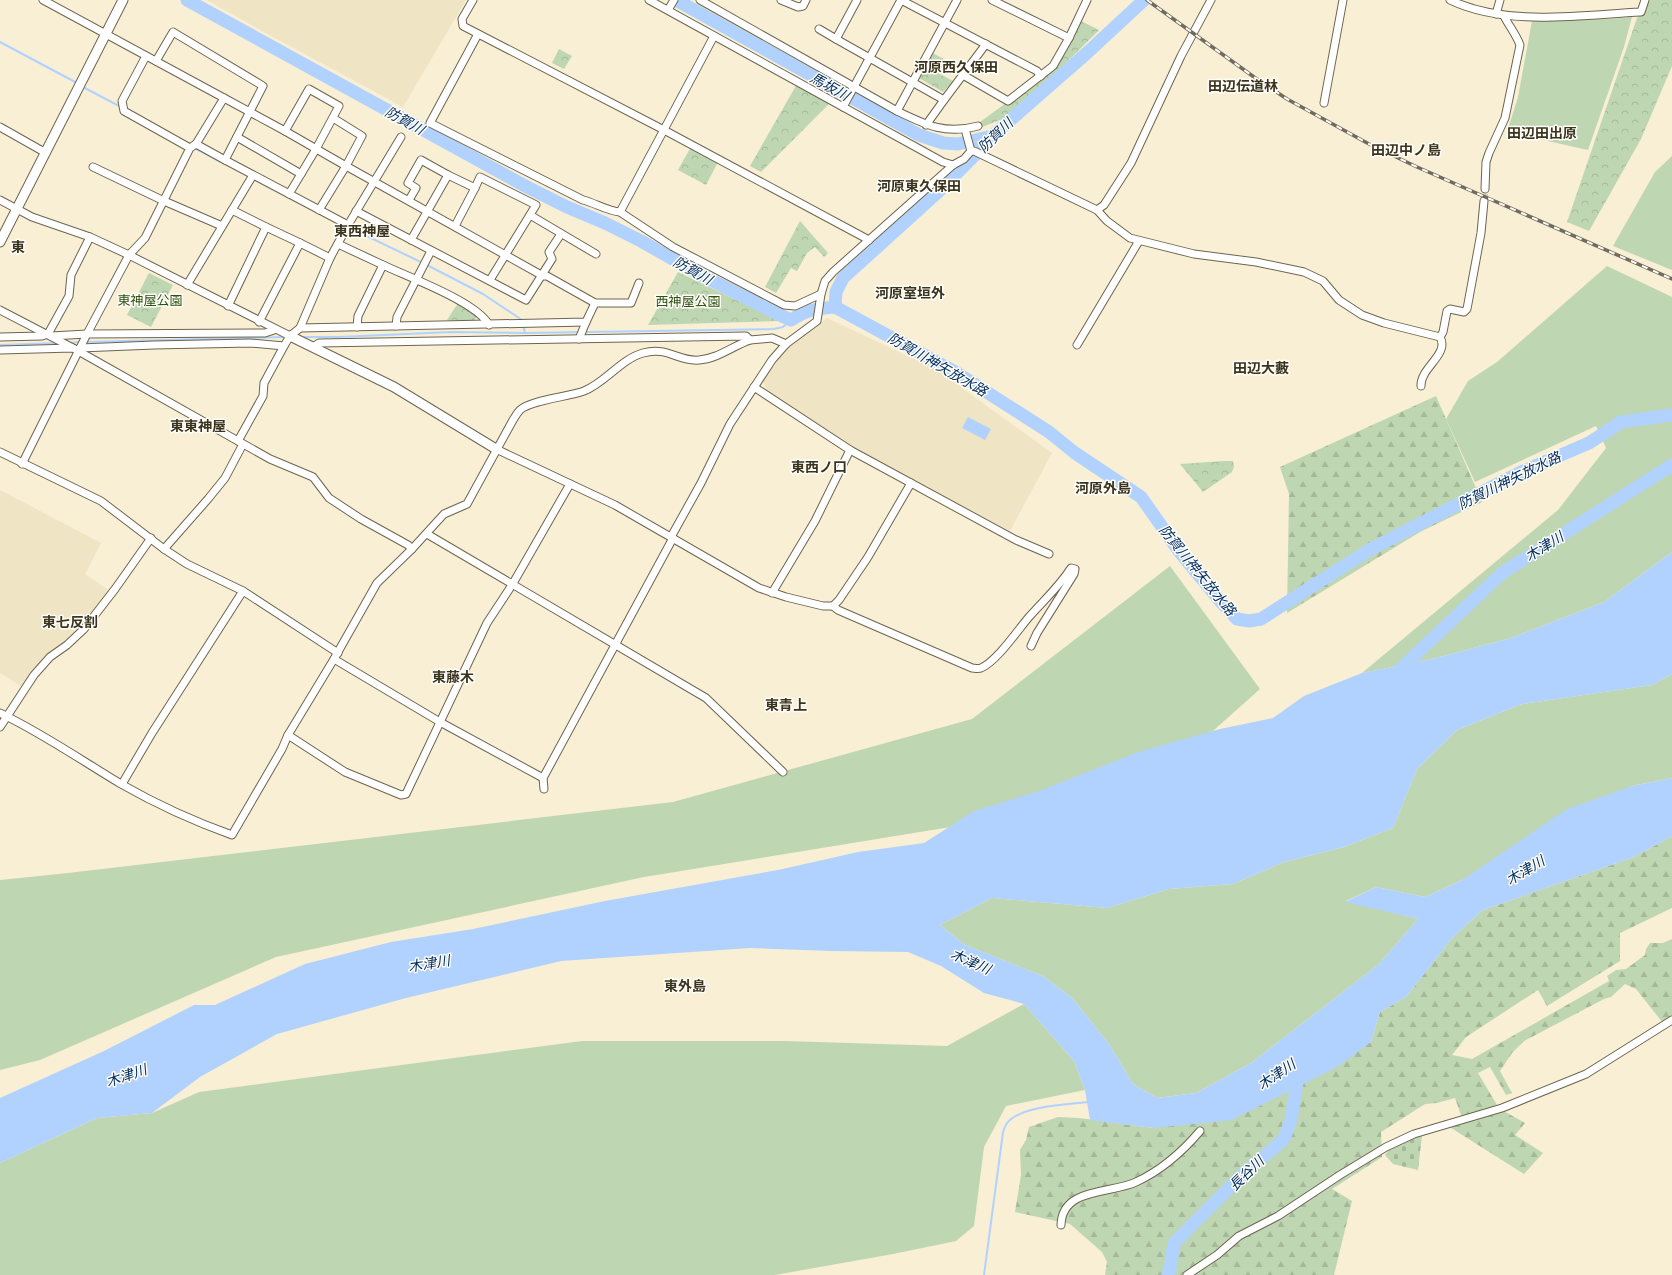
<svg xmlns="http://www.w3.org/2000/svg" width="1672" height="1275" viewBox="0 0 1672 1275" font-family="Lato,'Noto Sans JP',sans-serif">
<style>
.built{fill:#efe4c3}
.green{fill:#bfd6b2}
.forest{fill:url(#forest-firs)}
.cemetery{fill:url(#cemetery-stones)}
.park{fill:url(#park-crowns)}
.water{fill:#b1d2fe}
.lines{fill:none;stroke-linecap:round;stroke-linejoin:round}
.stream{stroke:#b1d2fe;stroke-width:2}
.river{stroke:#b1d2fe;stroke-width:13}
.minor-tunnel{stroke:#d2cbb4;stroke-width:7;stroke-dasharray:7 3.5;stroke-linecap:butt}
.minor-casing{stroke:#6d654f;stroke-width:9}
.tertiary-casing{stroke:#6d654f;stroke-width:11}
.minor{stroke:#fff;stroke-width:7}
.tertiary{stroke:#fff;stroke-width:9}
.rail-casing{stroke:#706b5d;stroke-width:3.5}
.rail{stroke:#fffdf8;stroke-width:2;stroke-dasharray:6;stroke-linecap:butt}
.labels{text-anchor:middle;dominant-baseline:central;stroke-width:3;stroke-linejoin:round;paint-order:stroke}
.park-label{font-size:13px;fill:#2d510e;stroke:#fffdf8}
.neighbourhood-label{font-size:14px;font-weight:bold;fill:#3a331e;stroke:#fffdf8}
.water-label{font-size:14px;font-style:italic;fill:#043064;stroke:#fffdf8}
</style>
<defs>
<pattern id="forest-firs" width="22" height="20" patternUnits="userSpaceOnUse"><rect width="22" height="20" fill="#bfd6b2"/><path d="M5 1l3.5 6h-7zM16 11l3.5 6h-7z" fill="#a5b899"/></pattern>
<pattern id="cemetery-stones" width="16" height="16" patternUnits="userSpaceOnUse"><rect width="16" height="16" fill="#bfd6b2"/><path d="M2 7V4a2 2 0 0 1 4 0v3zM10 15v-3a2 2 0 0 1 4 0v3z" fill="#a5b899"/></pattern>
<pattern id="park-crowns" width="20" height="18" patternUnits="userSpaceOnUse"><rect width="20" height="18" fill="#bfd6b2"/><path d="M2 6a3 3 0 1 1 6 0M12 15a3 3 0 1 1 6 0" fill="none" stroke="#a5b899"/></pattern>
</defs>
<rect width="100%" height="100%" fill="#f8efd5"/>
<!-- built -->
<g class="built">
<polygon points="207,0 466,0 403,107 262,31"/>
<polygon points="827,318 937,370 1052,453 1010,531 915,482 849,444 767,391 763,381 783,354 791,345"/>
<polygon points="0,490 101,543 85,574 110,591 80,629 44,657 21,686 0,673"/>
</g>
<!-- green -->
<g class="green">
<polygon points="1632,17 1624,47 1588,150 1507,132 1518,97 1532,21 1609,19"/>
<polygon points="1672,156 1672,270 1613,246 1655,172"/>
<polygon points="1607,266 1672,297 1672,552 1604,602 1511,638 1436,658 1362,673 1558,510 1606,448 1596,426 1475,482 1446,419 1468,381 1497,362"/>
<polygon points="1170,566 1260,689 1140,796 644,877 276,957 40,1060 0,1070 0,880 68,873 673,802 972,719"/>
<polygon points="1672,674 1672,778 1632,786 1462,880 1425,897 1376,887 1346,901 1418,919 1379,964 1251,1063 1196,1093 1157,1098 1133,1084 1109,1044 1072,998 1043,976 965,945 940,925 992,898 1107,908 1169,889 1233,884 1284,862 1344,847 1393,828 1417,769 1457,730 1522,704 1652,685"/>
<polygon points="1024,1004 1074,1061 1085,1090 1006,1106 984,1147 974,1226 956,1241 893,1254 775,1275 0,1275 0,1163 97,1118 152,1113 199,1092 582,1041 784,1041 947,1046"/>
</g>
<!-- forest -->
<g class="forest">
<polygon points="1436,396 1482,502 1420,532 1287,613 1289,494 1280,467"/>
<polygon points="1672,836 1672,908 1620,933 1620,961 1547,1006 1538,990 1466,1037 1452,1055 1472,1059 1609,981 1607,976 1616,970 1626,969 1645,955 1646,949 1650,943 1663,943 1672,939 1672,1017 1663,1023 1636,989 1625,984 1611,997 1604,999 1524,1041 1512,1053 1500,1071 1512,1093 1506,1095 1490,1067 1478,1073 1497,1105 1462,1118 1455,1098 1437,1103 1425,1104 1381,1132 1382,1157 1332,1189 1352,1201 1334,1275 1105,1275 1107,1262 1102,1252 1070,1224 1015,1212 1021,1175 1020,1150 1026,1140 1029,1127 1058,1117 1079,1118 1153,1128 1371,1042 1380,1012 1406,997 1453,937 1483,910 1634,857"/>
<polygon points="1502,1110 1525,1123 1515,1135 1543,1153 1524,1174 1448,1126"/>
</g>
<!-- cemetery -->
<polygon class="cemetery" points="1415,1135 1422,1135 1418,1170 1393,1164 1385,1155 1391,1147"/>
<!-- park -->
<g class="park">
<polygon points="1650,0 1672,0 1672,66 1641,139 1589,231 1567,222 1637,18 1644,12"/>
<polygon points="1081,21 1099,30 1059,70 1002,119 980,128 980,122 1054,68"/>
<polygon points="559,49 572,56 564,69 552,63"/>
<polygon points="931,52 947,61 940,74 953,81 943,92 917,77"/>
<polygon points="797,84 831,102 761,172 750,166"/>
<polygon points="691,147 718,162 706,185 678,170"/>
<polygon points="800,221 828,253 824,257 815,247 807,253 797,271 791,268 776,293 765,287"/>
<polygon points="678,272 780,321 648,325"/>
<polygon points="149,273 173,285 151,327 127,315"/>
<polygon points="458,303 477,315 474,321 447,320"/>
<polygon points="1224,461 1233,461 1234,466 1232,472 1203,492 1180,464"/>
</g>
<!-- water -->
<g class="water">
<polygon points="968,417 991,429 985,440 962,428"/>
<polygon points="1672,552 1672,674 1652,685 1522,704 1457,730 1417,769 1393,828 1344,847 1284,862 1233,884 1169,889 1107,908 992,898 940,925 965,945 1043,976 1072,998 1109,1044 1133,1084 1157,1098 1196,1093 1251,1063 1379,964 1418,919 1345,902 1376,887 1425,897 1462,880 1567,809 1632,786 1672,778 1672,836 1634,857 1483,910 1453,937 1406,997 1380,1012 1371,1042 1337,1067 1232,1120 1153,1128 1090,1120 1085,1090 1074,1061 1024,1004 984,993 941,966 908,952 831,951 750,948 561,961 406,998 277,1034 200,1077 152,1113 97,1118 0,1163 0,1098 104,1051 194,1005 215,1005 305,964 391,942 473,929 605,901 778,870 858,852 924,843 974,811 1039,791 1138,752 1220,729 1273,718 1304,696 1362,673 1436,658 1511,638 1604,602"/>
</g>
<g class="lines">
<!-- stream -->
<g class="stream">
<polyline points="0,42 77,83"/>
<polyline points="83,87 121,107"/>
<polyline points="193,147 221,162"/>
<polyline points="348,227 427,265 483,294 522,320"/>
<polyline points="523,325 525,333"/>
<polyline points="301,337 339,337 451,332 525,333 774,329 783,327 791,320"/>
<polyline points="85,342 285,337"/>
<polyline points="67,343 81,342"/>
<polyline points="0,345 59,343"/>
<path d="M984,1275L1003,1132C1004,1129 1005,1126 1007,1123C1020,1106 1068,1104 1089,1102"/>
</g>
<!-- river -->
<g class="river">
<path d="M187,0L527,187L567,207L605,223L641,241L699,274L782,316L791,320C808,309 815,309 835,307"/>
<polyline points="676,0 919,135 943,143 958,144 992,136"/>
<polyline points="835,307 957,373 1049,432 1075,453 1141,497 1179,551 1222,603 1237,619 1249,621 1261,619 1369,550 1521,472 1589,443 1621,422 1672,415"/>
<polyline points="835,307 836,292 843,278 937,193 984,146 992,136 1088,52 1144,0"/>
<polyline points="1393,676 1502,573 1672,465"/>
<polyline points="1168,1275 1170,1270 1174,1243 1245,1172 1281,1142 1285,1136 1291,1120 1299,1070"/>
</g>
<!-- minor-tunnel -->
<polyline class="minor-tunnel" points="1484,201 1485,189"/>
<!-- minor casing -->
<g class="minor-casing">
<g id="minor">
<polyline points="43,0 224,98 196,144"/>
<polyline points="473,0 462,19 463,26 664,130 869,240"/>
<polyline points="649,0 943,162 953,165"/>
<path d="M700,0L897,111C926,125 945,135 978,126"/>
<polyline points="781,0 798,7 803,6 806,0"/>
<polyline points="992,0 1069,38"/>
<path d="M1450,0C1507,27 1579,15 1641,12L1645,0"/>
<polyline points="668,10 674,0"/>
<polyline points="1496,14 1500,0"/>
<polyline points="819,29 836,39 857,0"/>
<path d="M478,34L430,123L583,200C595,203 608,211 620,212L673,247L784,305L795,306L821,294L817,321L786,344L772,360L730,424L701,483L671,537"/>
<polyline points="836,39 944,100"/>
<polyline points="146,56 122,101 124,111 190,148"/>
<polyline points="156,61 173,32 263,86 225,160 348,225"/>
<polyline points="963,75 1008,101 1053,66 1069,38 1087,0"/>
<polyline points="224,98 285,131 309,89 339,106 316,149 289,194"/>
<polyline points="1324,103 1343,0"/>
<polyline points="843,107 901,0 1037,71 1041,76"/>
<polyline points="897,111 957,0"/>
<polyline points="926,125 944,100 986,44"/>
<polyline points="0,127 46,153"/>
<polyline points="965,129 971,151"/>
<polyline points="285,131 346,166 362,136 333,118"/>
<polyline points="237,137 301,174"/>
<path d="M971,151H974L1097,210L1107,221L1130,238L1194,254L1256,262L1304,272L1323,281L1339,300L1362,315L1384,323L1440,337C1450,354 1420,368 1421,386"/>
<polyline points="93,167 164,201 222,226"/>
<polyline points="475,188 480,177 536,205 490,280"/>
<path d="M1485,189L1486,162L1489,153L1505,118L1520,45C1516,34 1509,26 1504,16"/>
<polyline points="0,200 32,217 90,237"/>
<polyline points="409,200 416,188 408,183 421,160 448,175"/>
<polyline points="232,210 266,227"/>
<polyline points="319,210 346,166 543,276 547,276 595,303 631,303 639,283"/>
<polyline points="1097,210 1104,205 1131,163 1181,56 1211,0"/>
<polyline points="356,211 526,300 552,259 549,252 561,234"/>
<polyline points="620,212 714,36"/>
<polyline points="530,215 596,254"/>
<polyline points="411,240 448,175 475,188 455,226"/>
<polyline points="338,244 383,265"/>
<polyline points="187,285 253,175"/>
<polyline points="821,294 825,281 833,272 953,165 964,159 971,151"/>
<polyline points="228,306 266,227 300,243"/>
<polyline points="0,310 73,348"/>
<polyline points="259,322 300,243 330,258"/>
<polyline points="396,326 397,317 431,251"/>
<path d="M357,327L358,316L383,265C408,277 477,302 489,325"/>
<polyline points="300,328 586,322 595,303"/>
<polyline points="51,336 87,334 265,333 274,330"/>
<polyline points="0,337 42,336 48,334 69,296 71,275 90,237 129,255 290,336"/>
<polyline points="1440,337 1443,332 1447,311 1450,309 1464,312 1467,309 1481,233 1484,201"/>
<polyline points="579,339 586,322"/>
<polyline points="1077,345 1139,241"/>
<polyline points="313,347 319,343 746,336 750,340 772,338 786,344"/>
<polyline points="80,348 154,345 250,343 284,346 290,336 300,328 330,258 348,225 401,137"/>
<polyline points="0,350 73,348 270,459 313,477 329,498 361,519 408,545 412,549"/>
<polyline points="754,387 850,450 1016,540 1049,554"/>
<polyline points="238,441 263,396 264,383 284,346"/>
<polyline points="496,449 615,505 759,588 786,597 823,606 833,606 839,600 868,557 911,483"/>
<polyline points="0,452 101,501 164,549 187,564 243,591 338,653"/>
<polyline points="22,464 87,334 129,255 145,238 190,148 196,144 225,160"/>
<polyline points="427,534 706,698 783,772"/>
<polyline points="164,549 208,499 225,478 243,444"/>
<polyline points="772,593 815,521 850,450"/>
<path d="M833,606L838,610L972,668C974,668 978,669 981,668C997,661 1017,631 1029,617C1044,600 1059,587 1071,568L1075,569L1074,574L1037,633L1031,646"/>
<polyline points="334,659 440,722 543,778"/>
<path d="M0,713C42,733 81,760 121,784C156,804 193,821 232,835L282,749L288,735L334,659L377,583L412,549L444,514L467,504L513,420C515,417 517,413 520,410C531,400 568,397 584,391C605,383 621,359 643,353C668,346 678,362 699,360C717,359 733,346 750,340"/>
<polyline points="0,727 34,675 50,657 67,645 84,629 115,589 151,538"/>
<polyline points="288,735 345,772 401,795 406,794 487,623 512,585 570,484"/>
<polyline points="122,784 152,733 243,591"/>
<polyline points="544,789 543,778 673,538"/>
<path d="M1061,1225C1062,1187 1111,1194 1136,1182C1160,1171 1183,1151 1200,1131"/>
<polyline points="1187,1275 1217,1255 1239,1236 1278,1216 1340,1175 1386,1147 1414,1134 1502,1108 1586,1074 1672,1020"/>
</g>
</g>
<!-- tertiary casing -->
<g class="tertiary-casing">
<g id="tertiary">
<polyline points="0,242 123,0"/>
<polyline points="290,336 394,387 496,449"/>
</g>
</g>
<!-- minor -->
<use href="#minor" class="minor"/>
<!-- tertiary -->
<use href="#tertiary" class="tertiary"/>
<!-- rail casing -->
<g class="rail-casing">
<polyline id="rail" points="1147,0 1254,77 1287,99 1369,144 1417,167 1672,279"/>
</g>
<!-- rail -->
<use href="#rail" class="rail"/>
</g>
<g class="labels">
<!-- park labels -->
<g class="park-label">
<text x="150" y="300">東神屋公園</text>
<text x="688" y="301">西神屋公園</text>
</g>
<!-- neighbourhood labels -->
<g class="neighbourhood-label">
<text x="956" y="66">河原西久保田</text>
<text x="1243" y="85">田辺伝道林</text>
<text x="1542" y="132">田辺田出原</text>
<text x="1406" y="149">田辺中ノ島</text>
<text x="919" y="185">河原東久保田</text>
<text x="362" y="230">東西神屋</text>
<text x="18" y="246">東</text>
<text x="910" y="292">河原室垣外</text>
<text x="1261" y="367">田辺大藪</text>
<text x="198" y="425">東東神屋</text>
<text x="819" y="466">東西ノ口</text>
<text x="1103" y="487">河原外島</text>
<text x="70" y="621">東七反割</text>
<text x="453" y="676">東藤木</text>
<text x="786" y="704">東青上</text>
<text x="685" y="985">東外島</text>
</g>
<!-- water labels -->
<g class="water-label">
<text transform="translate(830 86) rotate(29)">馬坂川</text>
<text transform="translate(405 120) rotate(29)">防賀川</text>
<text transform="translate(995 135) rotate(-44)">防賀川</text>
<text transform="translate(693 270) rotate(29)">防賀川</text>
<text transform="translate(938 364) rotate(30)">防賀川神矢放水路</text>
<text transform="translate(1509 480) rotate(-26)">防賀川神矢放水路</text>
<text transform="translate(1544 546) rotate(-32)">木津川</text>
<text transform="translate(1198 570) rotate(51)">防賀川神矢放水路</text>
<text transform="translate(1525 870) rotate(-31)">木津川</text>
<text transform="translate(971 961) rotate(24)">木津川</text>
<text transform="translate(429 963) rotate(-9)">木津川</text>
<text transform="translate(1276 1074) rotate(-34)">木津川</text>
<text transform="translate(126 1075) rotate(-19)">木津川</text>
<text transform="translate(1246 1173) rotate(-44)">長谷川</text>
</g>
</g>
</svg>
